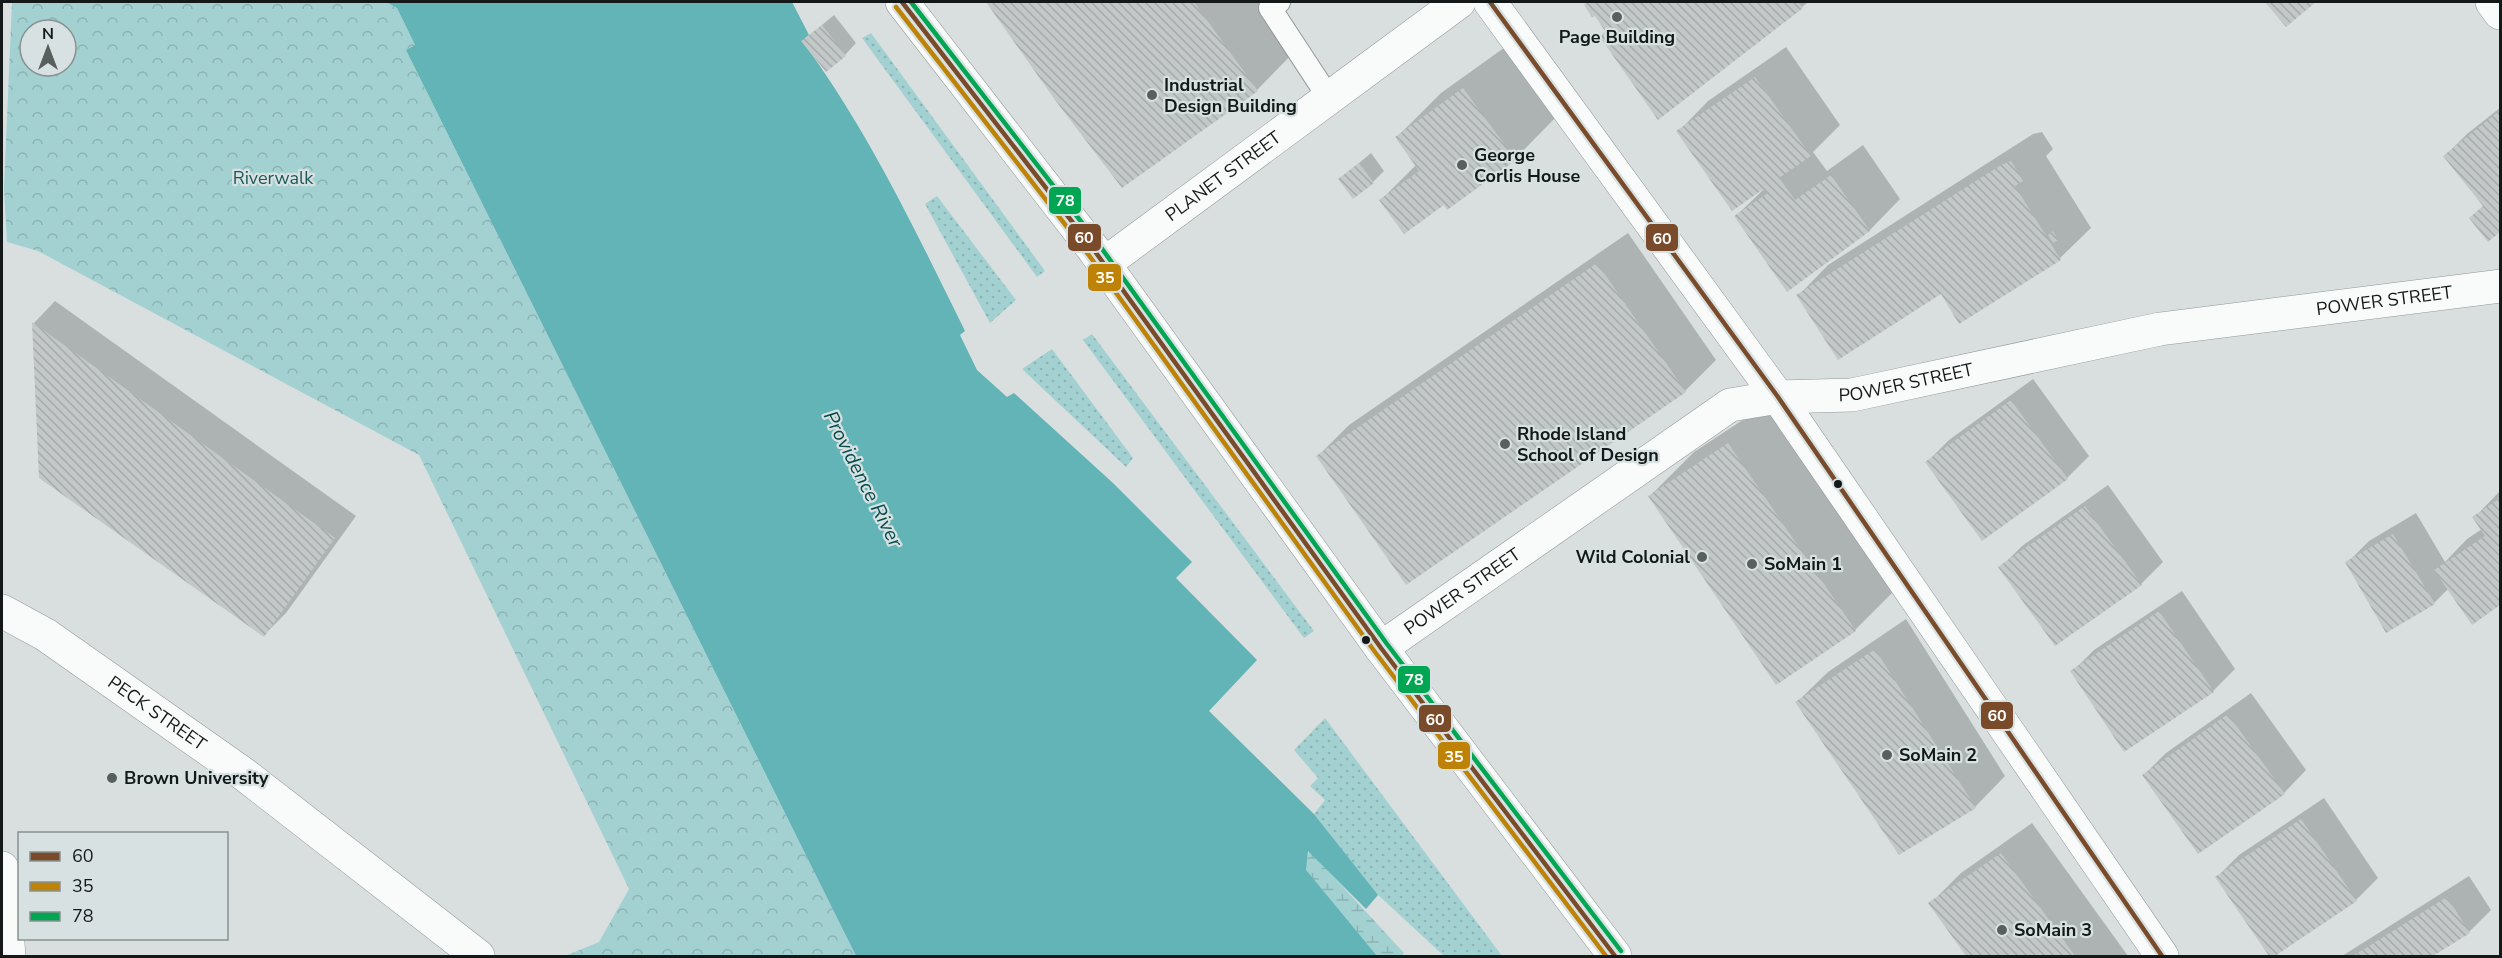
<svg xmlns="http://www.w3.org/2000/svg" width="2502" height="958" viewBox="0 0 2502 958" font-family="'Nunito Sans',sans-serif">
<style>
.grass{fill:url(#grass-dots)}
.forest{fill:url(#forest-crowns);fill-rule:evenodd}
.wetland{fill:url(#wetland-marsh)}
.water{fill:#63b4b6}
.shadow{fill:#0003}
.building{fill:url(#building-back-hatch)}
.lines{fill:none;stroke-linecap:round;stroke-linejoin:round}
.service-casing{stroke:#939898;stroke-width:24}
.minor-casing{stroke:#939898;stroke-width:34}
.tertiary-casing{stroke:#939898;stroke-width:34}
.primary-casing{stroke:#939898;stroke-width:34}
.service{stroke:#f9fafa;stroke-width:22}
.minor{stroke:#f9fafa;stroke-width:33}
.tertiary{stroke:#f9fafa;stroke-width:33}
.primary{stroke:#f9fafa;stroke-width:33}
.bus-1-casing{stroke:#d7e1e1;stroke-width:9}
.bus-2-casing{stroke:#d7e1e1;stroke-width:9}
.bus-3-casing{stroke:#d7e1e1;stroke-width:9}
.bus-1{stroke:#7a4b2a;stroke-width:4.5}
.bus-2{stroke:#be8206;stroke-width:4.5}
.bus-3{stroke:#00a651;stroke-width:4.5}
.poi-dot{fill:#595e5e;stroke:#d7e1e1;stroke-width:2}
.bus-dot{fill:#141818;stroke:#d7e1e1;stroke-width:2}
.labels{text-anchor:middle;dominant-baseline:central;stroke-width:4.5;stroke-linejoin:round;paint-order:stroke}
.poi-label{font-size:18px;font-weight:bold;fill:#141818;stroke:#d7e1e1;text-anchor:start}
.street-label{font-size:18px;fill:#141818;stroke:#d7e1e1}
.park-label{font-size:18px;fill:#1b585a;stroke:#d7e1e1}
.water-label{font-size:20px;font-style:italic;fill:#054a4b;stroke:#d7e1e1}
.line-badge{stroke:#d7e1e1;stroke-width:2}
.badge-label{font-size:16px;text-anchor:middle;font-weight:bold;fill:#fff}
</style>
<defs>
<pattern id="grass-dots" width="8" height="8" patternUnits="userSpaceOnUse" patternTransform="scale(1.5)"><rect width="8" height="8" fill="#a3d1d2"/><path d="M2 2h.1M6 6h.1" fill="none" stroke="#8bb3b4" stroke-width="1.8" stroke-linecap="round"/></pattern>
<pattern id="forest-crowns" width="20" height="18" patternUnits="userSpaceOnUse" patternTransform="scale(1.5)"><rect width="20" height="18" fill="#a3d1d2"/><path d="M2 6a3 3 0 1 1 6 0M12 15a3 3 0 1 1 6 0" fill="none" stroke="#8bb3b4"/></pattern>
<pattern id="wetland-marsh" width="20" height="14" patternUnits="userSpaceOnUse" patternTransform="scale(1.5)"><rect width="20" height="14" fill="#a3d1d2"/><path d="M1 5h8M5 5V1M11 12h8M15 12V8" fill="none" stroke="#8bb3b4"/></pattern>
<pattern id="building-back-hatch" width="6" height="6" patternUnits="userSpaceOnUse" patternTransform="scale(1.5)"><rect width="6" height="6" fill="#c2c7c7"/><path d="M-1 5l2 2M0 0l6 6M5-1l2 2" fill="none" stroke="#a6aaaa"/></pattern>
</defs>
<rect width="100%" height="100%" fill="#d9dfdf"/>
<!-- grass -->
<g class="grass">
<polygon points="871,33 1045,271 1037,277 862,38"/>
<polygon points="937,196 1016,300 990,323 925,204"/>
<polygon points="1092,334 1314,631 1304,638 1083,340"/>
<polygon points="1052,349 1133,458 1126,467 1022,369"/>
<polygon points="1325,718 1502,956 1444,956 1376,893 1314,814 1325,800 1310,786 1318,778 1294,750"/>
</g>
<!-- forest -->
<path class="forest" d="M12,2H386L397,8L415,45L406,50L856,956H565L599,942L629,889L419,455L38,251L7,242L4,188ZM30,30H66V66H30Z"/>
<!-- wetland -->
<polygon class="wetland" points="1309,850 1404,953 1402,956 1350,956 1305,870"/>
<!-- water -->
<path class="water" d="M386,2H792L809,35L802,41C868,130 916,232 965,331L960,335L977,370L1007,397L1014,393L1113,483L1192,562L1176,578L1257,660L1209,711L1314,814L1378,895L1366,909L1308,851L1306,870L1377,956H856L406,50L415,45L397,8Z"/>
<!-- shadow -->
<g class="shadow">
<polygon points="988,2 1270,2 1301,45 1257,90 1123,186 1056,99"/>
<polygon points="1587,2 1808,2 1802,7 1607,31"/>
<polygon points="2267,2 2314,2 2286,25"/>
<polygon points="834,15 856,43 845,55 803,41"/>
<polygon points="1508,45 1559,114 1515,159 1381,200 1417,164 1397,137 1441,93"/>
<polygon points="1786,47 1840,125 1813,152 1827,171 1863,145 1900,199 1870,230 1787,290 1736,216 1764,189 1678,132 1708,101"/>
<polygon points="2500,108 2500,230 2489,240 2471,218 2484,205 2445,156 2467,134"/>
<polygon points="2042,132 2053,149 2046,156 2091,228 2060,258 1941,292 1798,296 1828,265 2033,134"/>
<polygon points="1371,153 1384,171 1373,182 1340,179"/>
<polygon points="1628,233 1716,360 1685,391 1407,583 1318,456 1349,425"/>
<polygon points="55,301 356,516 286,613 264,635 41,477 34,323"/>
<polygon points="2033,379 2089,456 2067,478 1927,462 1949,440"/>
<polygon points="1773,400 1899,586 1855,630 1650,496 1694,452"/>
<polygon points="2108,485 2163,562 2141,584 2000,568 2022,546"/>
<polygon points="2500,491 2500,603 2472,623 2449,588 2434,603 2347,563 2369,541 2416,513 2445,562 2467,539 2482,529 2474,518"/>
<polygon points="2182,591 2235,669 2213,691 2072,672 2094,650"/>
<polygon points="1906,619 2005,776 1975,807 1797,702 1828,672"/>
<polygon points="2251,693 2306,770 2284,793 2199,852 2144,775 2166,753"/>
<polygon points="2324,798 2378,878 2356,900 2271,956 2217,877 2239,855"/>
<polygon points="2032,823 2128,956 1968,956 1930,904 1961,873"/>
<polygon points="2469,876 2491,910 2469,932 2430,956 2342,956"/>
</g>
<!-- building -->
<g class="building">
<polygon points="986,2 1194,2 1258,91 1122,188 1055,100"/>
<polygon points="1585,2 1798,2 1803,8 1658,120 1600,37 1605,31 1595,16 1592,17 1584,5 1586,3"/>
<polygon points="2265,2 2316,2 2286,27"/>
<polygon points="822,25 846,56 826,72 801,41"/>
<polygon points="1755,77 1811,156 1779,178 1795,200 1831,175 1870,231 1787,292 1734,216 1768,193 1765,188 1732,211 1676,131"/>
<polygon points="1463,88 1516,160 1447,210 1444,205 1404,234 1379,200 1419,171 1395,137"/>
<polygon points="2499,111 2500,232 2488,242 2469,218 2483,206 2443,156"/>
<polygon points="2011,161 2023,181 2015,186 2061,260 1959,324 1941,294 1838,360 1796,295 2001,165"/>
<polygon points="1359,163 1374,183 1353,199 1338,179"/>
<polygon points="2053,231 2058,240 2053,243 2048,235"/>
<polygon points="1597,263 1686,392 1406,585 1316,456"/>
<polygon points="32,322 335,538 264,637 39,478"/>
<polygon points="2011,400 2068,479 1982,541 1925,462"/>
<polygon points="1728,443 1856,631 1776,685 1648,496"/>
<polygon points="2500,498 2500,605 2472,625 2434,570 2485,536 2472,517"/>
<polygon points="2085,506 2142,585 2055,646 1998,567"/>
<polygon points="2393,534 2435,604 2386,633 2345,562"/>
<polygon points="2159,611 2214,692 2124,752 2070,671"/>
<polygon points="1875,649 1976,808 1899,855 1795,702"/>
<polygon points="2228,714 2285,794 2198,854 2142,775"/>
<polygon points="2301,819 2357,901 2275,956 2269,956 2215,877"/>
<polygon points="2001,853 2075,956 1966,956 1928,903"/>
<polygon points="2447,897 2470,933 2433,956 2353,956"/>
</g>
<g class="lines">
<!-- service casing -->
<g class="service-casing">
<polyline id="service" points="1279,2 1270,8 1329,98"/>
</g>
<!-- minor casing -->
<g class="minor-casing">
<g id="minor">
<path id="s1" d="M2,611L46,635L245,775L478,956"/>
</g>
</g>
<!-- tertiary casing -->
<g class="tertiary-casing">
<g id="tertiary">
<polyline points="2492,2 2500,13"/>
<path id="s2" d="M1104,264L1459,2"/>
<path id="s3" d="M1381,648L1730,405L1778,397L1852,395L2160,329L2500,286"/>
</g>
</g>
<!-- primary casing -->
<g class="primary-casing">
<g id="primary">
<polyline points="902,2 1094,250 1381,648 1615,956"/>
<polyline points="1490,2 1778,397 2162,956"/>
<polyline points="2,868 9,956"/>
</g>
</g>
<!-- service -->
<use href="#service" class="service"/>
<!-- minor -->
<use href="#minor" class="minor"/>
<!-- tertiary -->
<use href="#tertiary" class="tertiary"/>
<!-- primary -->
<use href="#primary" class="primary"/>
<!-- bus-1 casing -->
<g class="bus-1-casing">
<g id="bus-1">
<polyline points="902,2 1094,250 1381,648 1615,956"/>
<polyline points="1490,2 1778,397 2162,956"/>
</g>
</g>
<!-- bus-2 casing -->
<g class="bus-2-casing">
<polyline id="bus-2" points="896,7 1088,254 1375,652 1606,956"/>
</g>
<!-- bus-3 casing -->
<g class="bus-3-casing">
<polyline id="bus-3" points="911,2 1100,246 1387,644 1621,951"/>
</g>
<!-- bus-1 -->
<use href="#bus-1" class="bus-1"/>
<!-- bus-2 -->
<use href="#bus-2" class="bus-2"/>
<!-- bus-3 -->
<use href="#bus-3" class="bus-3"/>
</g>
<!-- markers -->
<g class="poi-dot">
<circle cx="1617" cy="17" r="6"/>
<circle cx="1152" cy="95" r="6"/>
<circle cx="1462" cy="165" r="6"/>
<circle cx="1505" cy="444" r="6"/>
<circle cx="1702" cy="557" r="6"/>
<circle cx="1752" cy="564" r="6"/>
<circle cx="1887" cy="755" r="6"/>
<circle cx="112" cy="778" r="6"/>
<circle cx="2002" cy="930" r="6"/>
</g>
<g class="bus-dot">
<circle cx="1838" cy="484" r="5"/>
<circle cx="1366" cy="640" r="5"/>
</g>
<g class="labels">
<!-- poi labels -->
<g class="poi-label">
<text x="1617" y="37" text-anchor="middle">Page Building</text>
<text x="1164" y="85">Industrial<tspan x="1164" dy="21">Design Building</tspan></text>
<text x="1474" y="155">George<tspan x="1474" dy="21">Corlis House</tspan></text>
<text x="1517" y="434">Rhode Island<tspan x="1517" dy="21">School of Design</tspan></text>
<text x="1690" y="557" text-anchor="end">Wild Colonial</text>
<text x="1764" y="564">SoMain 1</text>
<text x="1899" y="755">SoMain 2</text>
<text x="124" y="778">Brown University</text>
<text x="2014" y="930">SoMain 3</text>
</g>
<!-- street labels -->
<g class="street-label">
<text stroke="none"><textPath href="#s2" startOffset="148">PLANET STREET</textPath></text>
<text stroke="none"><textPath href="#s3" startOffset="1089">POWER STREET</textPath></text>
<text stroke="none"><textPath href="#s3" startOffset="603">POWER STREET</textPath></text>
<text stroke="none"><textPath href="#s3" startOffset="99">POWER STREET</textPath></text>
<text stroke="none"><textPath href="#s1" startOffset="186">PECK STREET</textPath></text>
</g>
<!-- park labels -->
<g class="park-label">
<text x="273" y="178">Riverwalk</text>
</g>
<!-- water labels -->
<g class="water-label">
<text transform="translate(863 479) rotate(63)">Providence River</text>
</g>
</g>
<g class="line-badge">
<rect x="1048" y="186" width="34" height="29" rx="6" fill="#00a651"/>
<rect x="1067" y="223" width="35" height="29" rx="6" fill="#7a4b2a"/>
<rect x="1645" y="223" width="34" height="29" rx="6" fill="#7a4b2a"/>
<rect x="1087" y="263" width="35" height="29" rx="6" fill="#be8206"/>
<rect x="1397" y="665" width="34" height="29" rx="6" fill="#00a651"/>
<rect x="1980" y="701" width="34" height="29" rx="6" fill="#7a4b2a"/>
<rect x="1418" y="704" width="34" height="29" rx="6" fill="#7a4b2a"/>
<rect x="1437" y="741" width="34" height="29" rx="6" fill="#be8206"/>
</g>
<g class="badge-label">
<text x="1065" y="206">78</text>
<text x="1084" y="243">60</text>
<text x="1662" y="244">60</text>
<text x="1105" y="283">35</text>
<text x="1414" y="685">78</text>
<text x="1997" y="721">60</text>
<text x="1435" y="725">60</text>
<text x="1454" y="762">35</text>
</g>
<!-- border -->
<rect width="2502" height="958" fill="none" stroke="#141818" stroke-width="6"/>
<!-- legend -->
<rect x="18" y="832" width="210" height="108" fill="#d7e1e1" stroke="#899191" stroke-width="1.5"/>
<rect x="30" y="852" width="30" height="9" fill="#7a4b2a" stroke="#899191" stroke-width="1.5"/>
<text x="72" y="862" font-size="18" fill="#141818">60</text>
<rect x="30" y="882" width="30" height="9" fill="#be8206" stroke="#899191" stroke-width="1.5"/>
<text x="72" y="892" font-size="18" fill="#141818">35</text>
<rect x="30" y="912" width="30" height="9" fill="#00a651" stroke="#899191" stroke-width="1.5"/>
<text x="72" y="922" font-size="18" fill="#141818">78</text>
<!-- north arrow -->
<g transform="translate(48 48)"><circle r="28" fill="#d7e1e1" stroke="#899191" stroke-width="1.5"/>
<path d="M0-4.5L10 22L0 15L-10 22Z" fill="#595e5e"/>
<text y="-9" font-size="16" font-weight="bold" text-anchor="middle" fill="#141818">N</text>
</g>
</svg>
